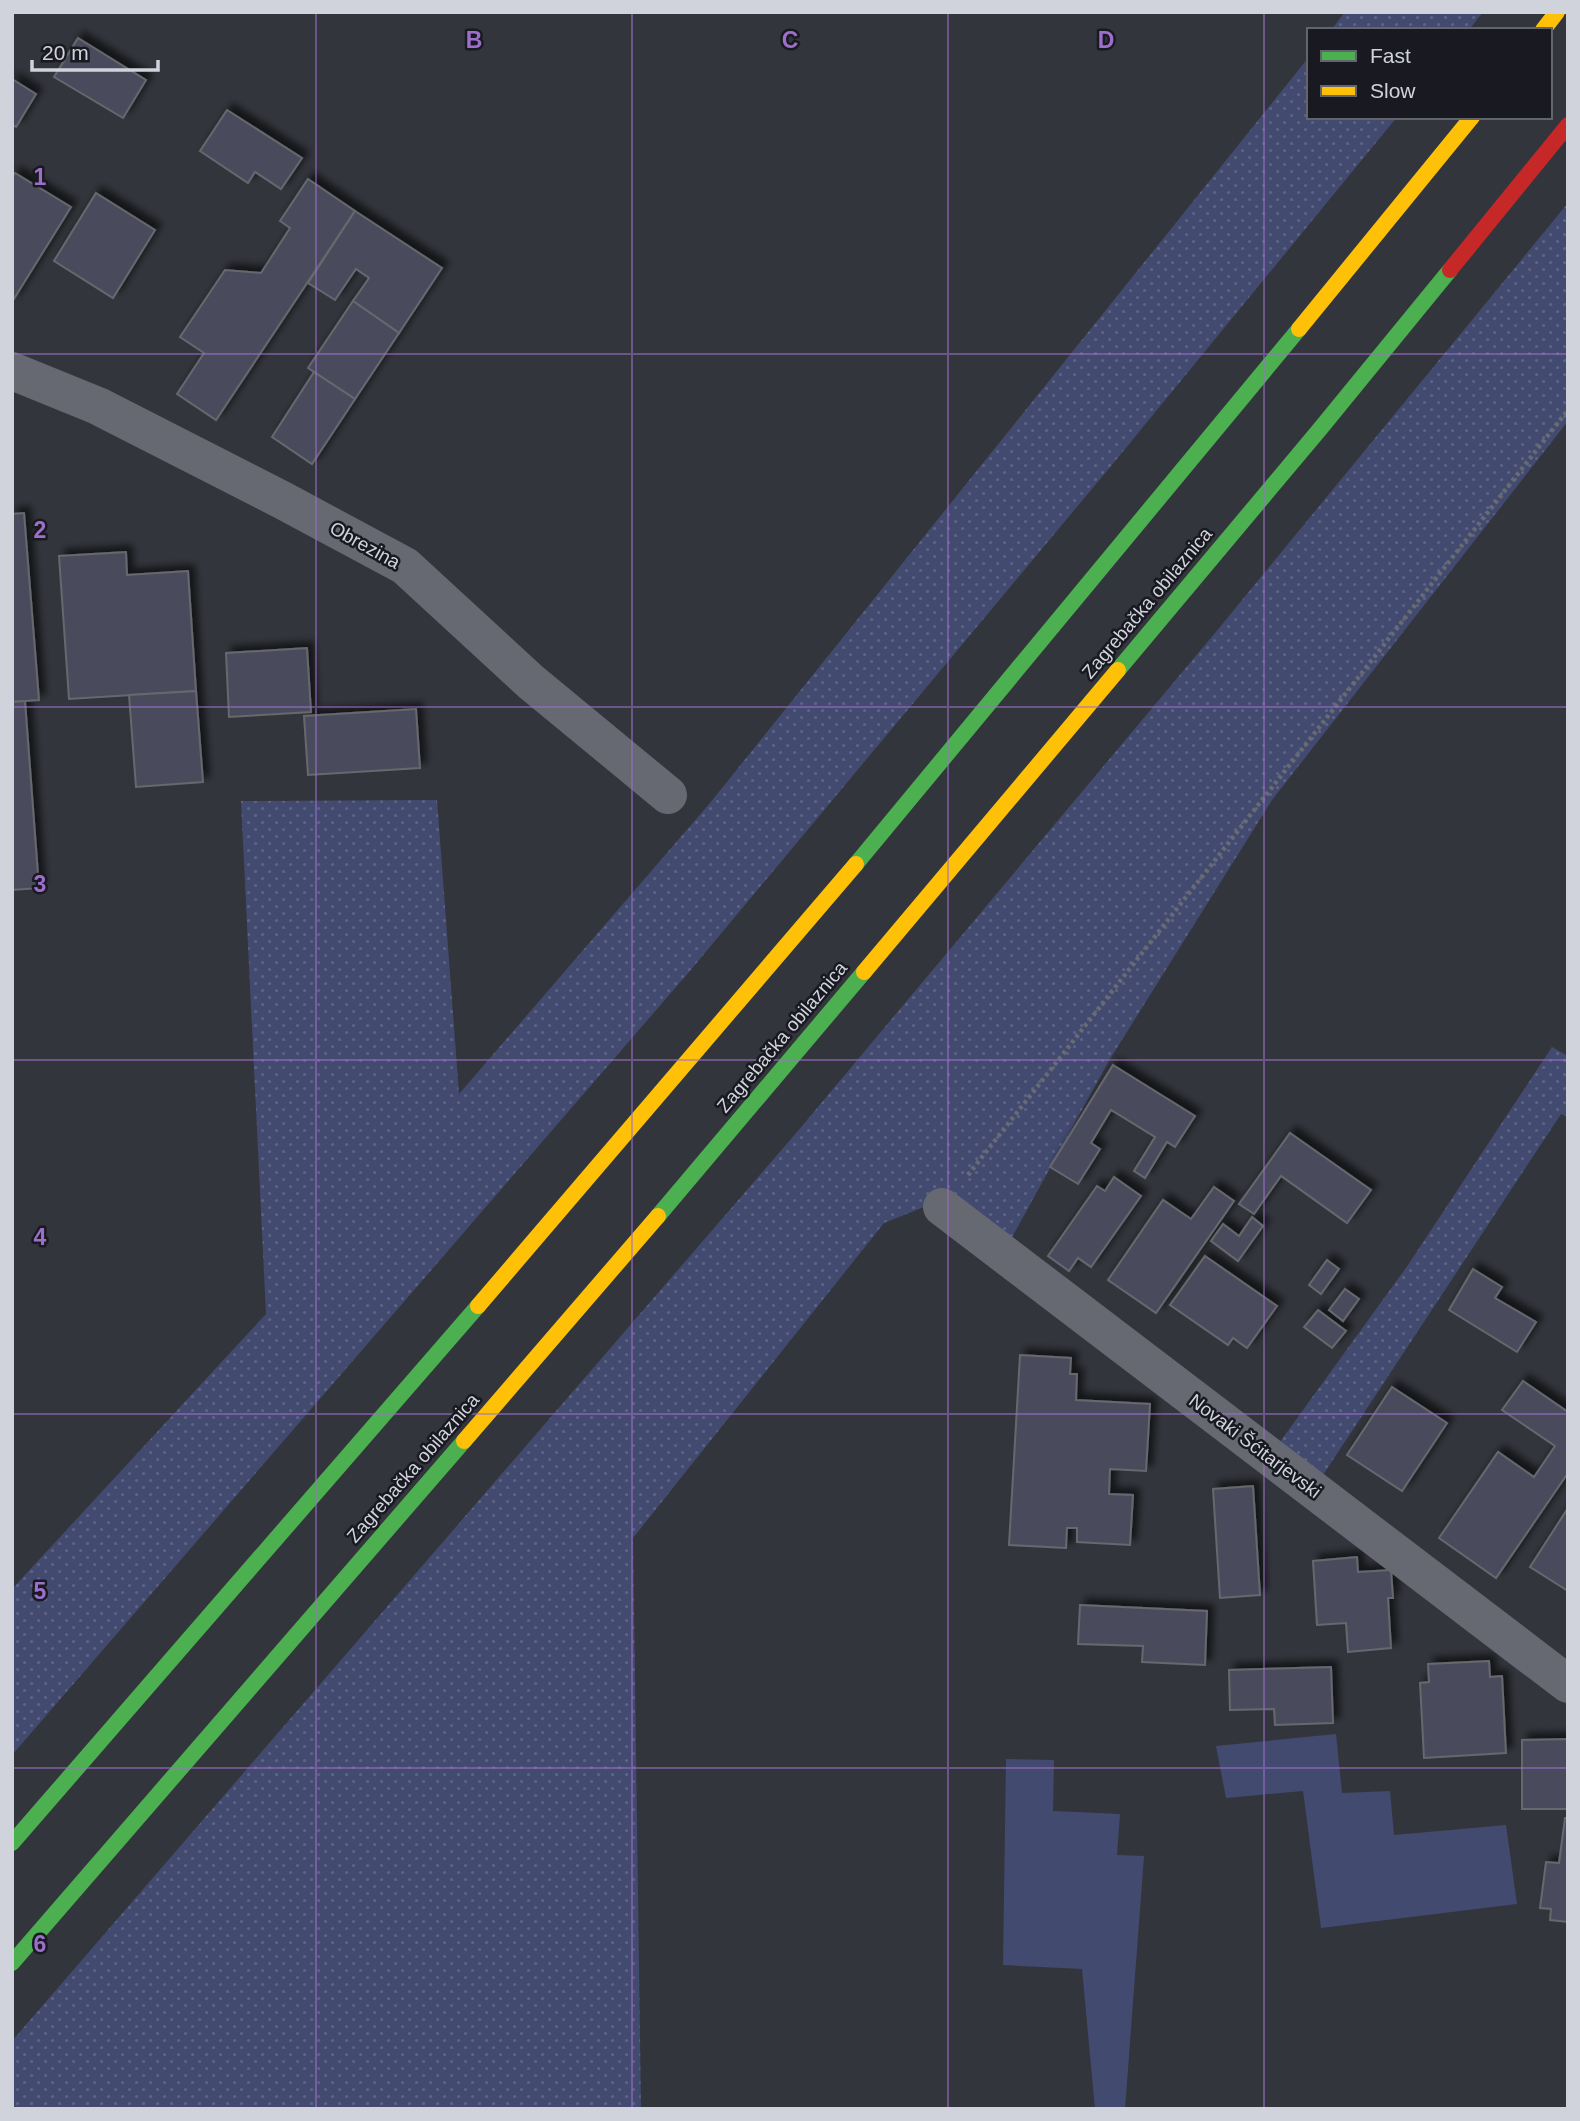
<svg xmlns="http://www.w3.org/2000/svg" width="1580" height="2121" viewBox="0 0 1580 2121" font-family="Helvetica,sans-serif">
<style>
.grass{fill:url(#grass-dots)}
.garden{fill:#434a70}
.building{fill:#4a4c5b;stroke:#66686e;stroke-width:2;filter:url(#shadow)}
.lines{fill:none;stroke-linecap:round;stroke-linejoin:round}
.path{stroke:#696b72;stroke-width:4.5;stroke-dasharray:3.5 3.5;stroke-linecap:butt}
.street{stroke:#666872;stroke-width:38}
.fast{stroke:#4caf50;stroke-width:16}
.slow{stroke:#ffc107;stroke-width:16}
.jam{stroke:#c62828;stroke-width:16}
.grid{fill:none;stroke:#9d6fcb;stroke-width:2;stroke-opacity:0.55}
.labels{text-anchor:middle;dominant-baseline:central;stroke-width:5;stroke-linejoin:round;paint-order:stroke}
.street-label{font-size:19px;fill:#d1d3dc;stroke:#191a21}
.grid-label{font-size:23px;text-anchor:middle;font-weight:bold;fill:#9d6fcb;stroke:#191a21;stroke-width:5;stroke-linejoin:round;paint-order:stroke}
</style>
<defs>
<pattern id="grass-dots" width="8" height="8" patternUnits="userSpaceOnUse" patternTransform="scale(1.75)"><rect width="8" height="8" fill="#434a70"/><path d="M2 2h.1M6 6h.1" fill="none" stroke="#5d6384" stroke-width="1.8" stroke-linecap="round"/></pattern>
<filter id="shadow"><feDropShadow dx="6" dy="-6" stdDeviation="3.5" flood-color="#0009"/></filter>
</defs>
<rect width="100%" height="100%" fill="#33353c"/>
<!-- grass -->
<g class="grass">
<polygon points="1345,12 1483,12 1469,30 1331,30"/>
<polygon points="1309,57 1309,117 1397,117 1116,460 689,972 12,1755 12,1589 266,1314 241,801 437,800 459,1094 710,803"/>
<polygon points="1568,203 1568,421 1272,800 1110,1059 1011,1239 929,1205 884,1223 633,1538 641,2109 12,2109 12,2041 797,1132 1215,633"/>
<polygon points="1552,1047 1568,1056 1568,1117 1561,1114 1319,1481 1277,1446 1408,1265"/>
</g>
<!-- garden -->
<g class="garden">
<polygon points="1336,1734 1342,1793 1390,1791 1394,1835 1506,1825 1517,1904 1321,1928 1303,1791 1226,1798 1216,1746"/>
<polygon points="1006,1759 1054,1760 1053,1811 1120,1814 1117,1855 1144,1856 1125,2109 1095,2109 1082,1969 1003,1965"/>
</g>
<!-- building -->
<g class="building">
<polygon points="78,38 146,80 123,118 54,77"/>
<polygon points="12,79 36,94 16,127 12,124"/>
<polygon points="227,110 302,158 281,189 255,172 248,183 200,151"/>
<polygon points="15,173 71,207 12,302 12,177"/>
<polygon points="308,179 355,211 216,420 177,394 204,353 180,337 225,270 261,273 290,228 280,221"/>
<polygon points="96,193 155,230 113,298 54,261"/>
<polygon points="355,211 442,268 399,333 353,301 369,278 356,269 335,300 308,283"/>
<polygon points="353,301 399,333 355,399 308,368"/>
<polygon points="314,372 355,399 312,464 272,437"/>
<polygon points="24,513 39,700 12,702 12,514"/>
<polygon points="126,552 127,575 188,571 196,691 69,699 59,556"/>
<polygon points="307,648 311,712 229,717 226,653"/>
<polygon points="196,691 203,782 136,787 129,695"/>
<polygon points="25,701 39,888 12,890 12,702"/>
<polygon points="416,709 420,768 308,775 304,716"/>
<polygon points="1113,1065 1195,1116 1175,1147 1167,1142 1145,1178 1134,1171 1155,1137 1111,1110 1091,1143 1100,1149 1078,1184 1050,1167"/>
<polygon points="1290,1133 1371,1190 1347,1223 1281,1176 1254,1214 1239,1204"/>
<polygon points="1114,1177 1141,1196 1091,1267 1078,1258 1069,1271 1048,1256 1097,1186 1105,1191"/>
<polygon points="1214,1187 1234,1201 1156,1313 1108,1280 1163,1200 1191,1219"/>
<polygon points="1252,1217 1263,1226 1238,1261 1211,1241 1223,1224 1239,1236"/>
<polygon points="1205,1256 1277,1306 1247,1348 1233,1338 1228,1345 1170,1305"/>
<polygon points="1327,1260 1339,1269 1321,1294 1309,1285"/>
<polygon points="1473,1269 1502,1287 1495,1298 1536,1322 1517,1352 1449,1310"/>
<polygon points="1345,1289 1359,1299 1343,1321 1329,1310"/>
<polygon points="1318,1310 1346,1331 1332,1348 1304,1327"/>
<polygon points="1020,1355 1071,1358 1070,1374 1077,1374 1076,1400 1150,1404 1146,1471 1110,1469 1109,1494 1133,1495 1130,1545 1077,1542 1077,1528 1067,1528 1066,1548 1009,1545"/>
<polygon points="1523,1381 1568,1412 1568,1473 1496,1578 1439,1538 1498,1452 1534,1477 1555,1446 1502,1410"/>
<polygon points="1392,1387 1447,1423 1402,1491 1347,1455"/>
<polygon points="1253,1486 1260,1595 1220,1598 1213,1489"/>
<polygon points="1568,1508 1568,1591 1530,1567"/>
<polygon points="1357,1557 1358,1572 1391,1570 1393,1598 1388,1598 1391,1648 1348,1652 1346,1623 1317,1625 1313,1561"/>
<polygon points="1080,1605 1207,1611 1205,1665 1142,1662 1143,1646 1078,1644"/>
<polygon points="1489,1661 1490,1677 1502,1676 1506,1753 1424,1758 1420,1683 1429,1682 1428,1664"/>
<polygon points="1331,1667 1333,1723 1275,1725 1274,1709 1230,1710 1229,1670"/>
<polygon points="1568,1739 1568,1809 1522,1809 1522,1740"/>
<polygon points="1565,1818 1568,1818 1568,1922 1550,1920 1551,1909 1540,1908 1546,1862 1559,1863"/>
</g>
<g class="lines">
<!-- path -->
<polyline class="path" points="968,1175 1568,410"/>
<!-- street -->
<g class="street">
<polyline points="12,371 98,406 284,501 405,566 531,682 668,795"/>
<polyline points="942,1207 1568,1684"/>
</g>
<!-- fast -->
<g class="fast">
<polyline points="1118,670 1320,429 1450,270"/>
<polyline points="856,864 1299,329"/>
<polyline points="658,1216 864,972"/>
<polyline points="12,1843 478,1306"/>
<polyline points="12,1963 464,1441"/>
</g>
<!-- slow -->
<g class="slow">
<polyline points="1543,30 1557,12"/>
<polyline points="1299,329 1472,117"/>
<polyline points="864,972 1118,670"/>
<polyline points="478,1306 856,864"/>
<polyline points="464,1441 658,1216"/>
</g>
<!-- jam -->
<polyline class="jam" points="1450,270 1568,125"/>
</g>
<!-- grid -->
<path class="grid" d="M316,12V2109M632,12V2109M948,12V2109M1264,12V2109M12,354H1568M12,707H1568M12,1060H1568M12,1414H1568M12,1768H1568"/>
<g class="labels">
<!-- street labels -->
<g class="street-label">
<text transform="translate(365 545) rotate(29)">Obrezina</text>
<text transform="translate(1147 603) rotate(-50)">Zagrebačka obilaznica</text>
<text transform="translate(782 1037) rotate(-50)">Zagrebačka obilaznica</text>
<text transform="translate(1255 1446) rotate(37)">Novaki Šćitarjevski</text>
<text transform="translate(413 1468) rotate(-49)">Zagrebačka obilaznica</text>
</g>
</g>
<g class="grid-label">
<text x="474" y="48">B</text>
<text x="790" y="48">C</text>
<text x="1106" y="48">D</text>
<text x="40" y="185">1</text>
<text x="40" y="538">2</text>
<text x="40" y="892">3</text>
<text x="40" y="1245">4</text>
<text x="40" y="1599">5</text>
<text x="40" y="1952">6</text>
</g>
<!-- border -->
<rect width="1580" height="2121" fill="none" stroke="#d1d3dc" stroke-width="28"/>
<!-- legend -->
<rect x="1307" y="28" width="245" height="91" fill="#191a21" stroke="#63646c" stroke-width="2"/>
<rect x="1321" y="51" width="35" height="10" fill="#4caf50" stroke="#63646c" stroke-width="2"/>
<text x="1370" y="63" font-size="21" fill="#d1d3dc">Fast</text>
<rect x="1321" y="86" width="35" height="10" fill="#ffc107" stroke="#63646c" stroke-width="2"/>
<text x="1370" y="98" font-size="21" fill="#d1d3dc">Slow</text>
<!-- scale -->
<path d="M32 60v10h126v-10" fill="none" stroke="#d1d3dc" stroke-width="3.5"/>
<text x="42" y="60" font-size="21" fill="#d1d3dc" stroke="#191a21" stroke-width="5" paint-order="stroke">20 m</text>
</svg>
